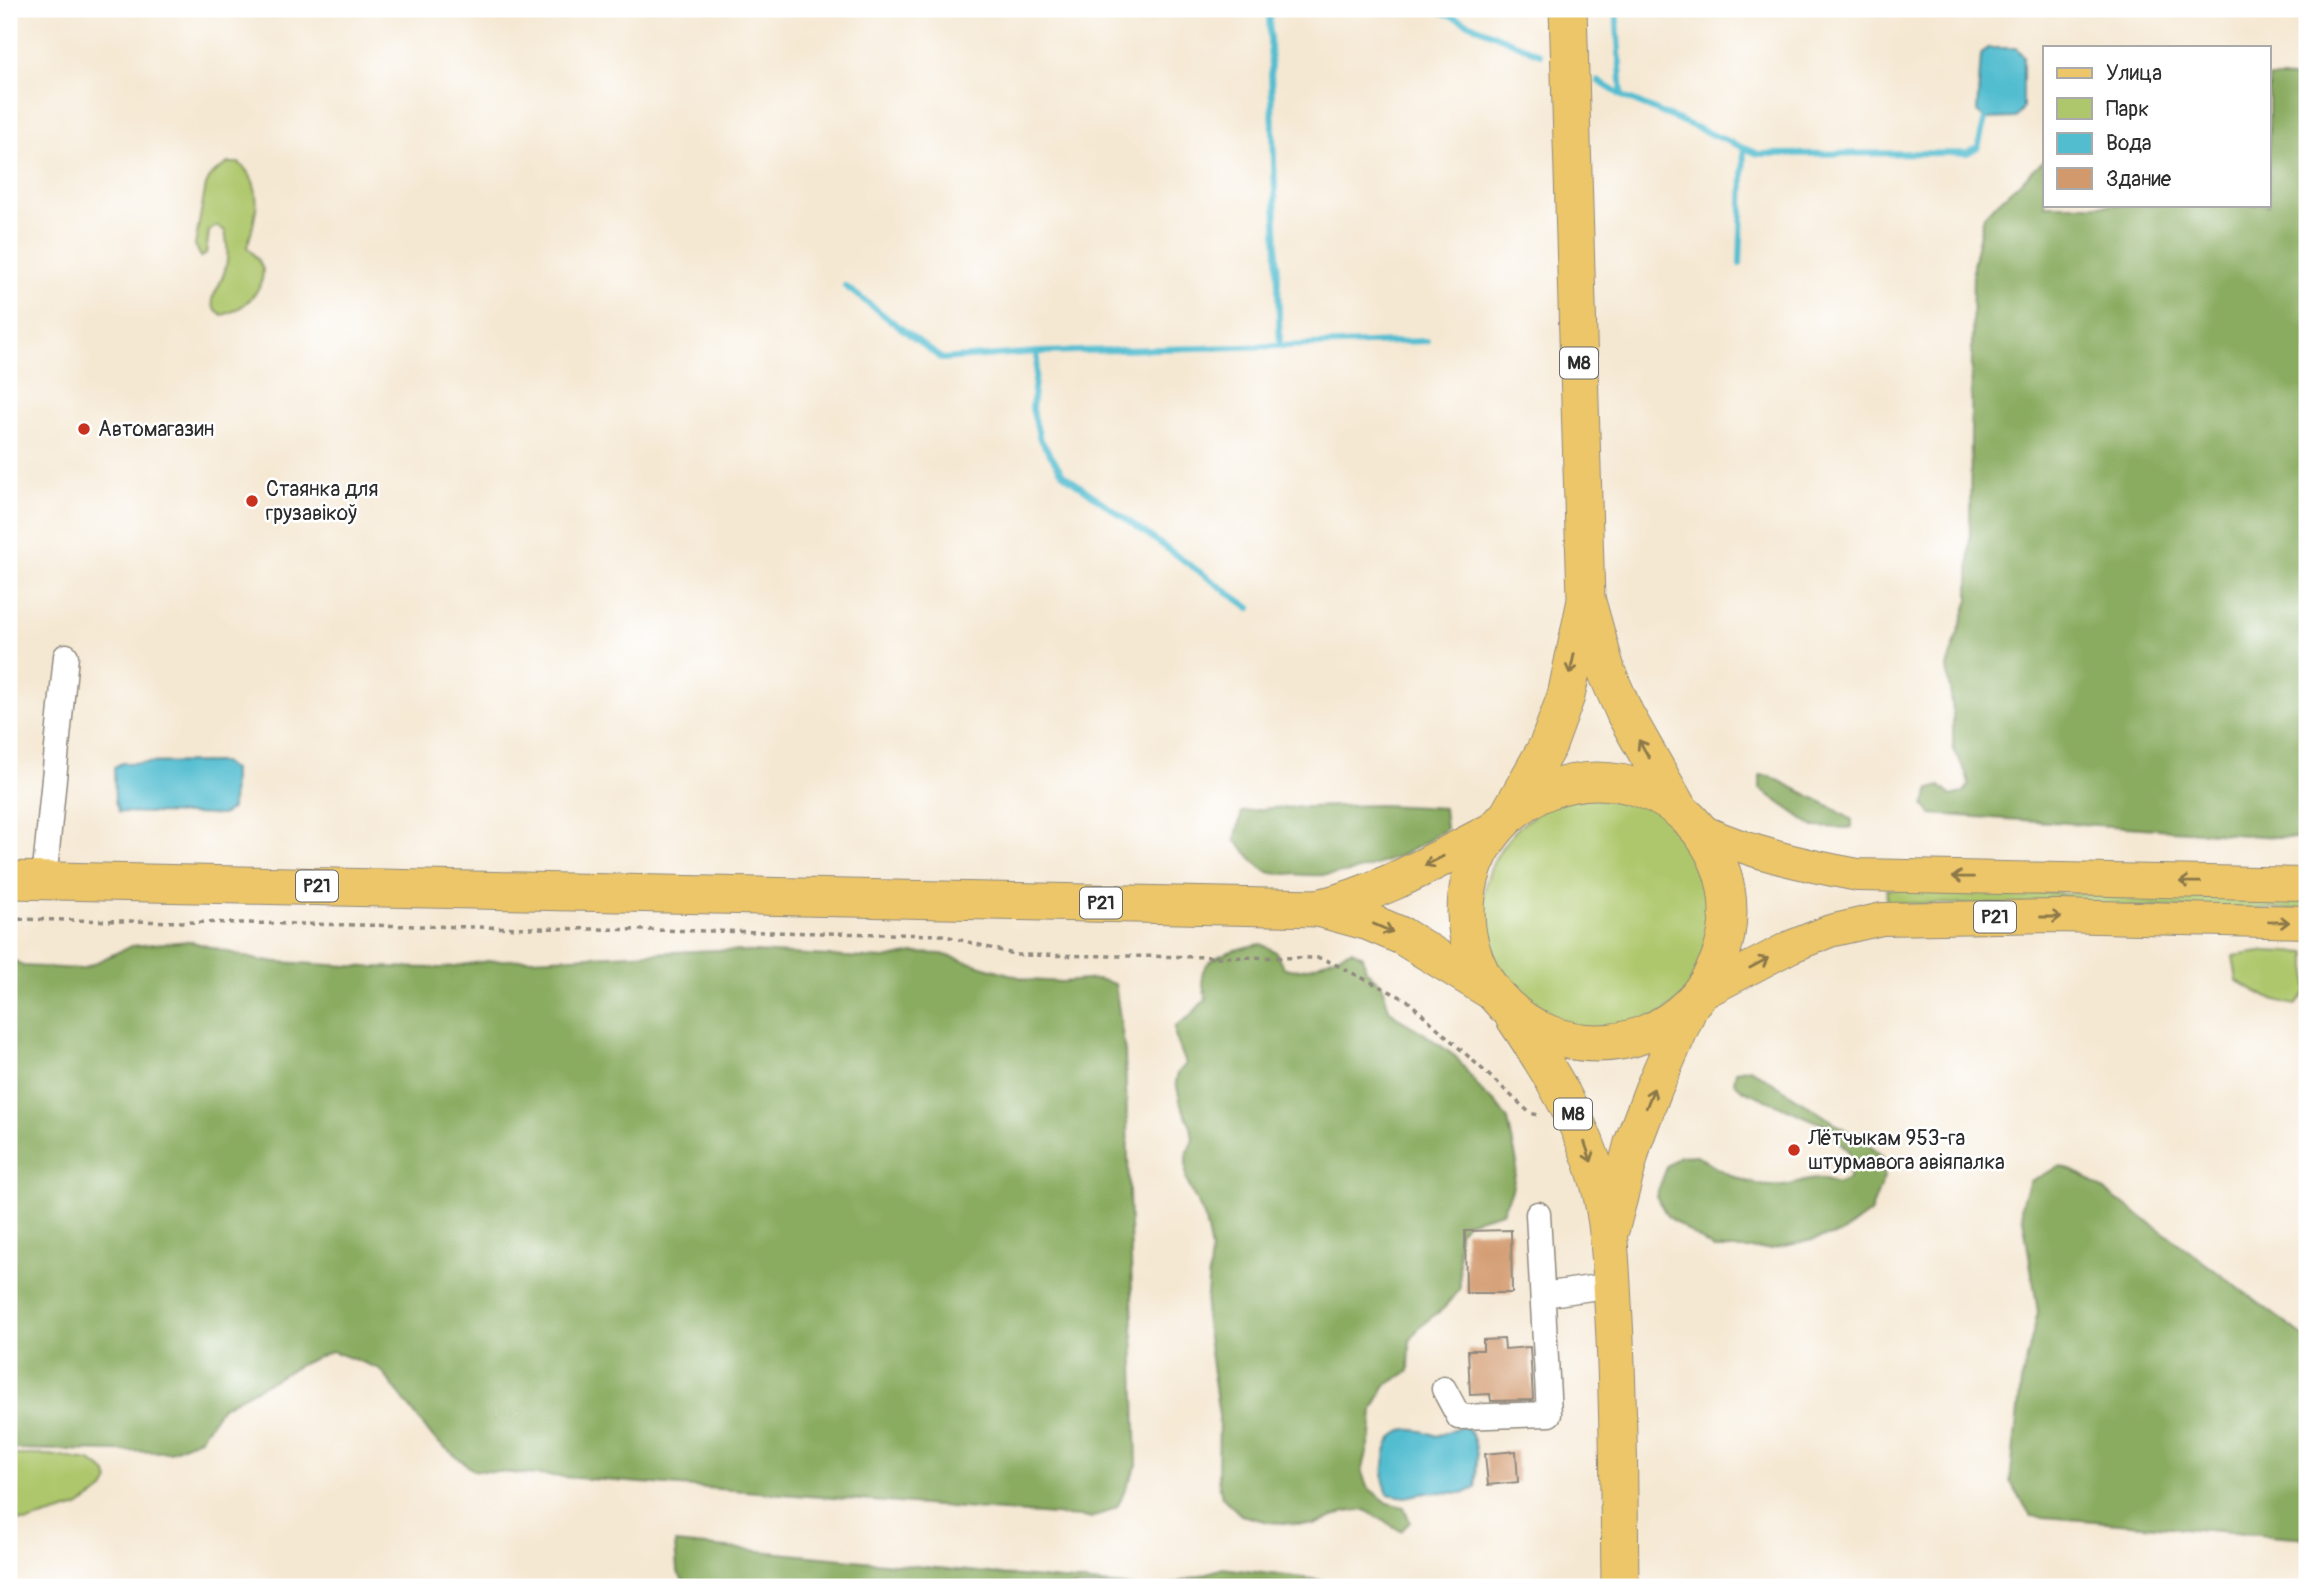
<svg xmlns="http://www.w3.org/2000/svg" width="2316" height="1596" viewBox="0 0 2316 1596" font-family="Pangolin,sans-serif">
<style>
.green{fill:#aec76c;stroke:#6c794c;stroke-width:2}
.forest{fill:#8aac60;stroke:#5a6c46;stroke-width:2}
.water{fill:#53bdd0;stroke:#3f747e;stroke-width:2}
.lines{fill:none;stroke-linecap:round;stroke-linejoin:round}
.stream{stroke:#53bdd0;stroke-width:6}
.building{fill:#d2996d}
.minor-casing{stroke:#908a7f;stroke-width:27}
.major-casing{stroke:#908a7f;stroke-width:34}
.highway-casing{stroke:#908a7f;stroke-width:39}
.path{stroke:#908a7f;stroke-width:3.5;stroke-dasharray:5 5;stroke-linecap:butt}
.minor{stroke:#fff;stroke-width:24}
.major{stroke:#ecc669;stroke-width:32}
.highway{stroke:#ecc669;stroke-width:37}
.oneway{stroke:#8c784a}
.poi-dot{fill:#c8321e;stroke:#fff;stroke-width:2.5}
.labels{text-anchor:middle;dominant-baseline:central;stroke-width:5;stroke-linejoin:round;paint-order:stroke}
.shield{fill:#fff;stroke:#6b6b6b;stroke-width:2}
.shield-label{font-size:19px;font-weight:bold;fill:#2b2b2b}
.poi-label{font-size:21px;fill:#2b2b2b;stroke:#fff;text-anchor:start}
</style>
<rect width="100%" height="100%" fill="#fff"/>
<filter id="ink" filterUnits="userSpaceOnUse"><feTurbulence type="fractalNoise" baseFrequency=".0143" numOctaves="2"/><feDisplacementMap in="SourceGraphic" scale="14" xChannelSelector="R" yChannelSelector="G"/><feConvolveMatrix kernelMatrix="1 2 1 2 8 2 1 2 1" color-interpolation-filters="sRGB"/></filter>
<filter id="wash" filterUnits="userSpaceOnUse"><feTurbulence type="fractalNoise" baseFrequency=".00686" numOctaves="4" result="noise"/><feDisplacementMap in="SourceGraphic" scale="28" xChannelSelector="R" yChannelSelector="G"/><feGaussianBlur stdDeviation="1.57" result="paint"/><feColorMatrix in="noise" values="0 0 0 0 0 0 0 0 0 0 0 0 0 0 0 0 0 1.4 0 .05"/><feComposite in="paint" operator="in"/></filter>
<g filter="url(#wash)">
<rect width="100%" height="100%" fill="#f5e8d3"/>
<!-- green -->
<g class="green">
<path d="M228,163H239C266,185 256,218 247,247C253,254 262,262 263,271C263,293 241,311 222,315L214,308L212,299C226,273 231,261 225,231L217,226L209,231L206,254L201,257L195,245L206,185L211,175Z"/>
<circle cx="1600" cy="913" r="118"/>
<polygon points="1887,889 2307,898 2307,910 1886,903"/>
<polygon points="2268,951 2307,953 2307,992 2295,1005 2268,998 2237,981 2233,956"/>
<polygon points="9,1455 50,1455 90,1461 106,1472 109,1481 104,1490 78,1507 27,1522 9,1519"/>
</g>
<!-- forest -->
<g class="forest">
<polygon points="2269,78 2307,78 2307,839 1931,814 1924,805 1930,789 1940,786 1951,796 1963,793 1969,785 1966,773 1953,748 1953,711 1947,667 1969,599 1973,265 1984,215 2045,159 2045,205 2269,205"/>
<polygon points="1760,775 1770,776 1828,805 1852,820 1852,828 1814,827 1760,789"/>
<path d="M1381,805L1444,808L1446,829C1400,861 1349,881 1293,874C1285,874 1273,875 1266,871C1257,867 1243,848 1235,840L1242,812L1270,808Z"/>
<polygon points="189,941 261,961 367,967 442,968 488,961 716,950 885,959 913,953 942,954 1029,980 1062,982 1098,979 1115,984 1125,1052 1137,1465 1117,1507 1092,1518 473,1470 433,1438 380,1369 332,1351 306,1362 222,1407 200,1438 170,1452 9,1449 9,957 23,966 82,969 131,946"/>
<path d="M1261,944L1276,952L1283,967C1305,977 1330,956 1352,950L1363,956L1366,970L1382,985L1389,1009L1398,1018L1422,1032L1456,1057L1484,1094L1495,1102L1508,1120L1517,1163L1512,1190L1502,1212L1467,1222L1458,1234L1460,1288L1444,1308L1420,1326L1410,1341L1409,1371L1385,1386L1373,1410L1371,1437L1362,1472L1367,1487L1388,1503L1404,1507L1410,1522L1401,1531L1365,1510L1345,1512L1314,1525L1268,1522L1241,1515L1222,1497L1218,1479L1219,1416L1205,1316L1211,1250L1204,1216L1186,1180V1156L1193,1140L1191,1126L1181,1105L1176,1082L1178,1073L1186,1064L1175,1035V1026L1189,1017L1206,999C1205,992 1202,984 1202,977C1202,955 1244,947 1261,944Z"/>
<path d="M1750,1068L1866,1143L1884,1157V1177L1870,1213L1840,1234L1771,1249H1714L1667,1216L1656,1196L1667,1167L1679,1156L1697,1155C1719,1172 1754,1189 1783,1186C1806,1183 1813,1173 1836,1184L1849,1179V1152L1825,1125L1743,1090L1734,1082L1736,1071Z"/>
<polygon points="2061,1166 2082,1175 2170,1237 2307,1339 2307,1538 2031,1516 2010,1481 2021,1383 2038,1312 2021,1206 2030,1181"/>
<polygon points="675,1543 1135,1587 687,1587 677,1571"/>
<polygon points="1223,1568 1377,1587 1164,1587"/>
</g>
<!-- water -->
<g class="water">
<polygon points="1987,48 2016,48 2023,56 2023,108 2016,118 1985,119 1977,112 1981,55"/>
<polygon points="223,762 233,770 232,808 222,815 119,812 115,801 114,767 122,763"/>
<path d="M1459,1427H1466C1481,1443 1477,1468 1475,1488L1465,1493L1431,1492L1405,1497L1388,1494C1383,1484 1383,1477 1384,1467C1386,1429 1405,1423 1437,1436Z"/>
</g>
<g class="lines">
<!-- stream -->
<g class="stream">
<polyline points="1435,9 1540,54"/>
<polyline points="1616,9 1622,96"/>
<polyline points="1598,81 1622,96 1758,154 1967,153 1978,147 1985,119"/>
<polyline points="1740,264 1744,148"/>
<polyline points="845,286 942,359 1038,352 1280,346 1269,9"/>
<polyline points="1280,346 1427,341"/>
<polyline points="1038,352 1032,408 1040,439 1063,474 1250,608"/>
</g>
</g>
<g id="blocks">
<!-- building -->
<g class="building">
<polygon points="1511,1230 1512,1293 1466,1293 1465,1231"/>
<polygon points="1504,1339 1505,1349 1530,1347 1533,1400 1491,1401 1490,1394 1470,1395 1468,1350 1483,1350 1483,1340"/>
<polygon points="1516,1451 1518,1482 1488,1485 1485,1454"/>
</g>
</g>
</g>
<g filter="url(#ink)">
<use href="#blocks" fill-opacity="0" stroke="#908a7f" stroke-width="2"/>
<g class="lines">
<!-- minor casing -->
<g class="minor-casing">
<g id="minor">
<polyline points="44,881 66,656"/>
<polyline points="1543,1295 1612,1285"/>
<polyline points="1444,1389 1459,1417 1549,1414 1538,1214"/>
</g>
</g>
<!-- major casing -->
<g class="major-casing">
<g id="major">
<path d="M1700,830C1751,853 1804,865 1858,875L2307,884"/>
<polyline points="1699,995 1790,947 1830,931 1882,919 2057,916 2307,922"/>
</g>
</g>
<!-- highway casing -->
<g class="highway-casing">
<g id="highway">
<polyline points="1568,9 1586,598 1607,673 1625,714 1678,808"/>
<circle cx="1597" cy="912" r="131"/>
<polyline points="1510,812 1548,745 1566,696 1585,605"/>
<polyline points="9,880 1318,908 1369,922 1402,936 1493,992"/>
<path d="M1318,908C1381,893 1438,859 1495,830"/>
<path d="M1514,1017C1549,1069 1582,1122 1599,1183C1611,1228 1611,1274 1614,1320C1619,1409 1619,1498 1620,1587"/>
<polyline points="1611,1227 1633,1143 1653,1090 1690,1005"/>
</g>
</g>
<!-- path -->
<polyline class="path" points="9,919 942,935 1017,955 1322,958 1407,1000 1530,1113 1542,1116"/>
<!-- minor -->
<use href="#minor" class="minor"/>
<!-- major -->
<use href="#major" class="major"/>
<!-- highway -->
<use href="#highway" class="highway"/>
</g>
<!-- one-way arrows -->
<defs><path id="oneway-shaft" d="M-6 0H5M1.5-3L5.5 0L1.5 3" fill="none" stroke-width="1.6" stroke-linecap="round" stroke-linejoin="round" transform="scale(1.75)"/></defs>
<g class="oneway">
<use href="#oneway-shaft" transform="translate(1572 664) rotate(102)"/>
<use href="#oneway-shaft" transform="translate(1644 749) rotate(-120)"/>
<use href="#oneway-shaft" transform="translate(1434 861) rotate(153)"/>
<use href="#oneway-shaft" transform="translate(1963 877) rotate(-179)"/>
<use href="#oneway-shaft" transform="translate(2190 882) rotate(-179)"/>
<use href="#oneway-shaft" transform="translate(2051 917)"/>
<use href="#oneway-shaft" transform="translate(2279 922) rotate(1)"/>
<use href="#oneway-shaft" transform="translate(1383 928) rotate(23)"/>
<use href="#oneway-shaft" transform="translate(1759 963) rotate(-28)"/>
<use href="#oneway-shaft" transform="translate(1650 1098) rotate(-69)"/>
<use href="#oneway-shaft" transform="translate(1588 1152) rotate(71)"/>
</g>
</g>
<!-- markers -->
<g class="poi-dot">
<circle cx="84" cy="429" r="7"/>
<circle cx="252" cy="501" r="7"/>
<circle cx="1794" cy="1150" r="7"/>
</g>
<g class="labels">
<!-- shield labels -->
<g class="shield">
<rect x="1560" y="347.5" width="38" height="31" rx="5"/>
<rect x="296" y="870.5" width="42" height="31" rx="5"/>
<rect x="1080" y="887.5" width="42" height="31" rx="5"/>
<rect x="1974" y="901.5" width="42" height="31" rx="5"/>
<rect x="1554" y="1098.5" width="38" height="31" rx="5"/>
</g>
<g class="shield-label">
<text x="1579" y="363">М8</text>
<text x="317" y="886">Р21</text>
<text x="1101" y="903">Р21</text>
<text x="1995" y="917">Р21</text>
<text x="1573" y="1114">М8</text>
</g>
<!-- poi labels -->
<g class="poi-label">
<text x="98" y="429">Автомагазин</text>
<text x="266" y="489">Стаянка для<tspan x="266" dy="24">грузавікоў</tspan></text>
<text x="1808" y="1138">Лётчыкам 953-га<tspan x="1808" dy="24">штурмавога авіяпалка</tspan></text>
</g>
</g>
<!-- margin -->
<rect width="2316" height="1596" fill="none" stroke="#fff" stroke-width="35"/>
<!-- legend -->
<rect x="2043" y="46" width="228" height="161" fill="#ffffff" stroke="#aaaaaa" stroke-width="2"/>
<rect x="2057" y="68" width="35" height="10" fill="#ecc669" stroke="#aaaaaa" stroke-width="2"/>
<text x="2106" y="80" font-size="21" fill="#2b2b2b">Улица</text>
<rect x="2057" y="98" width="35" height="21" fill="#aec76c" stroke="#aaaaaa" stroke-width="2"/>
<text x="2106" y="116" font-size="21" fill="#2b2b2b">Парк</text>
<rect x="2057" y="133" width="35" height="21" fill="#53bdd0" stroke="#aaaaaa" stroke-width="2"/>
<text x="2106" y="150" font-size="21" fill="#2b2b2b">Вода</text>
<rect x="2057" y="168" width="35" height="21" fill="#d2996d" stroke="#aaaaaa" stroke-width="2"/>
<text x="2106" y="186" font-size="21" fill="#2b2b2b">Здание</text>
</svg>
